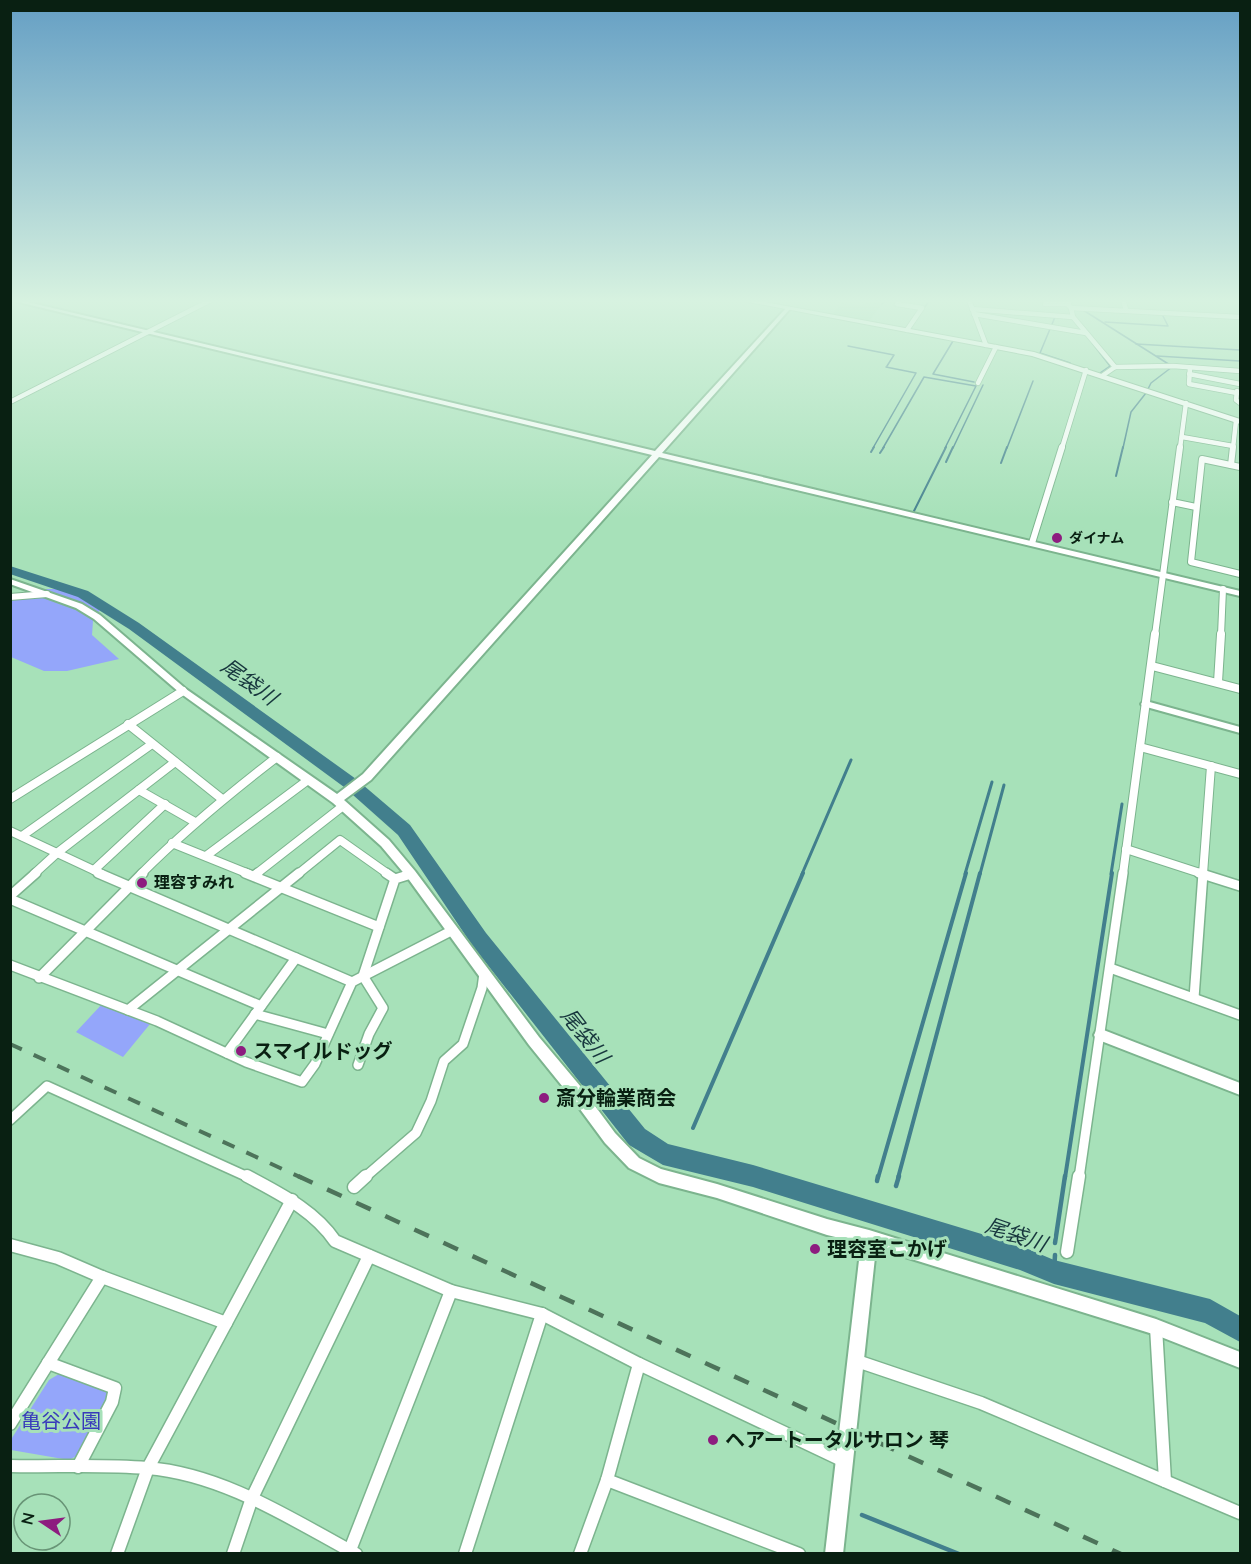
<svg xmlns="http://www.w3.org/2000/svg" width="1251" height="1564" viewBox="0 0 1251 1564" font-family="'Nunito Sans','Noto Sans JP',sans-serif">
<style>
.built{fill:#98d9ac}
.green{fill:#94a6fa}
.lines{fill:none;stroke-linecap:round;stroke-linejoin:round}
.stream-far4{stroke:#427f8d;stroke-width:1.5}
.stream-far3{stroke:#427f8d;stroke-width:2}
.stream-far2{stroke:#427f8d;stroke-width:3}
.stream-far1{stroke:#427f8d;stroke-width:4}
.stream{stroke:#427f8d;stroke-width:4.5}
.river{fill:#427f8d;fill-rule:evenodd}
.street-far4-casing{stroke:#7cb48e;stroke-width:6}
.street-far3-casing{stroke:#7cb48e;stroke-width:8}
.street-far2-casing{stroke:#7cb48e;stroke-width:10}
.street-far1-casing{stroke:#7cb48e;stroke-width:12}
.street-casing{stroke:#7cb48e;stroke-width:15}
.secondary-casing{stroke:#7cb48e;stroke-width:4}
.highway-casing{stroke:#7cb48e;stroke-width:2}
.street-far4{stroke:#fff;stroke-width:4.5}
.street-far3{stroke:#fff;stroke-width:6}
.street-far2{stroke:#fff;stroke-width:8}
.street-far1{stroke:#fff;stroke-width:9}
.street{stroke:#fff;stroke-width:12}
.secondary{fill:#fff;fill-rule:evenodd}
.highway{fill:#fff;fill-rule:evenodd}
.rail-far1{stroke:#4d735a;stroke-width:4;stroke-dasharray:13 13;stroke-linecap:butt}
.rail{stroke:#4d735a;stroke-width:4.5;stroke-dasharray:16 16;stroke-linecap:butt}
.poi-dot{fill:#8d1c7f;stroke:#a7e1b9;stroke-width:2}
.labels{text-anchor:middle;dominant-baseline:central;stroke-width:6;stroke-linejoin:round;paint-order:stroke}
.far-poi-label{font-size:14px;font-weight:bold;fill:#092012;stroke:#a7e1b9;text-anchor:start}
.poi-label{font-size:16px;font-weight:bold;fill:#092012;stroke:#a7e1b9;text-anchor:start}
.near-poi-label{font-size:20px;font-weight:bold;fill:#092012;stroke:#a7e1b9;text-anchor:start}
.near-park-label{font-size:20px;fill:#383abb;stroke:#a7e1b9}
.near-water-label{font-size:21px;font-style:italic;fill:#17363d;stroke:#a7e1b9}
</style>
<rect width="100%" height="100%" fill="#a7e1b9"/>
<!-- built -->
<polygon class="built" points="866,301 882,304 869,321 832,315 842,303 862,306"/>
<!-- green -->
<g class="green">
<polygon points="46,589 69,589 100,599 101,608 93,621 92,635 119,659 67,671 44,671 11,657 11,595"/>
<polygon points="103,1003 150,1024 123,1057 76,1032"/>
<polygon points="59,1374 108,1392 107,1402 80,1454 69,1460 11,1450 10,1441 49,1380"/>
</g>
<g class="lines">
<!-- stream-far4 -->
<g class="stream-far4">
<polyline points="882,304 885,300"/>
<polyline points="924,308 930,300"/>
<polyline points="1083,310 1170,365"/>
<polyline points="1055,317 1040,353 1070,363"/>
<polyline points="1105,322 1168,326 1162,314"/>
<polyline points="953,341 933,374 974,382"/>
<polyline points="1093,344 1110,366 1100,373"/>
<polyline points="1136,344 1240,350"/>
<polyline points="848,346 894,355 887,366"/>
<polyline points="1157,356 1240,361"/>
<polyline points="1148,389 1151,383 1172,367"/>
<polyline points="873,448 916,373 886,367"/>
<polyline points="883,448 924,377 976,386 945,448"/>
<polyline points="953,448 983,385"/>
<polyline points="1007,448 1033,381"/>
<polyline points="1123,448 1131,412 1146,393"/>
</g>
<!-- stream-far3 -->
<g class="stream-far3">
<polyline points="871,452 874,447"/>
<polyline points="880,453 884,447"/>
<polyline points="946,462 953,447"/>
<polyline points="1001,463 1007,447"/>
<polyline points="1116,476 1123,447"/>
<polyline points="914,511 946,447"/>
</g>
<!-- stream-far2 -->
<g class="stream-far2">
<polyline points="802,874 851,760"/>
<polyline points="965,874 992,782"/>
<polyline points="980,874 1004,785"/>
<polyline points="1111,874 1122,804"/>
</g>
<!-- stream-far1 -->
<g class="stream-far1">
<polyline points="693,1128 803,873"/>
<polyline points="878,1178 966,873"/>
<polyline points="898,1178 980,873"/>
<polyline points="1065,1178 1112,873"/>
</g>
<!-- stream -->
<g class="stream">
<polyline points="877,1181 878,1176"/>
<polyline points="896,1186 899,1176"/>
<polyline points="1055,1243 1065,1176"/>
<polyline points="1054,1272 1055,1255"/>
<polyline points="862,1515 959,1554"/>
</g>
<!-- river -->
<polygon class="river" points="10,566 88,591 139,623 356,779 410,825 486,933 645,1129 668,1144 753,1165 1021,1246 1054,1260 1210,1299 1240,1316 1240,1342 1205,1323 1054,1284 1020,1270 753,1187 663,1165 629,1145 472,945 398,835 344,787 129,629 78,597 10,574"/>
<!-- street-far4 casing -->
<g class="street-far4-casing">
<g id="street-far4">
<polyline points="899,300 897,304 922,308 907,330"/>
<polyline points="969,300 986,345"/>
<polyline points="1064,300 1071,308 1073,317 1115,367"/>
<polyline points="1123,300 1126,310"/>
<polyline points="1045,304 1069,304"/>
<polyline points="1071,308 1240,317"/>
<polyline points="972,309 1073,317"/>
<polyline points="974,314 1086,333"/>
<polyline points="1190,368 1189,384 1237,393"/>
<polyline points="1189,374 1240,384"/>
<polyline points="1102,376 1115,367 1173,366 1240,371"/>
<polyline points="978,383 996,347"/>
<polyline points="1237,391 1236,400 1240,403"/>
<polyline points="10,402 211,300"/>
<polyline points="1182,437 1233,446"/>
<polyline points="1062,448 1086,370"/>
<polyline points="1180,448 1186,403"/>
<polyline points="1233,448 1236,421"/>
</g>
</g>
<!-- street-far3 casing -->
<g class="street-far3-casing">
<g id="street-far3">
<polyline points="1231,465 1233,447"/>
<polyline points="1240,467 1202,459 1191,562 1240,574"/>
<polyline points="1172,502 1196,507"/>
<polyline points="1032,543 1062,447"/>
<polyline points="10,597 47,594"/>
<polyline points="1155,635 1180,447"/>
<polyline points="1221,635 1223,589"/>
</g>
</g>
<!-- street-far2 casing -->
<g class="street-far2-casing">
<g id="street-far2">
<polyline points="1152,666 1240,689"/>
<polyline points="1218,682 1221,634"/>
<polyline points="128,724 222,799"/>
<polyline points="1140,747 1240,774"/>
<polyline points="139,790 195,822"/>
<polyline points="10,799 183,691"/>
<polyline points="10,831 102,874"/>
<polyline points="22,836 152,744"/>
<polyline points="172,843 249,874"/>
<polyline points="1126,849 1203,874"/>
<polyline points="206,856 308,780"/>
<polyline points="94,870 165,804"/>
<polyline points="34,874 57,853 175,762"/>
<path d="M141,874C184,831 229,794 277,757"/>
<polyline points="256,874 343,806"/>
<polyline points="298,874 340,840 388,874"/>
<polyline points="1123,874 1155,634"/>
<polyline points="1203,874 1211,766"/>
</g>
</g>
<!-- street-far1 casing -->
<g class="street-far1-casing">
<g id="street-far1">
<polyline points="98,873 352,982"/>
<polyline points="245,873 379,927"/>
<polyline points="386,873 395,879"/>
<polyline points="1199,873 1240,886"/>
<polyline points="254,876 258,873"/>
<polyline points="10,896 36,873"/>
<polyline points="10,899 261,1006"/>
<polyline points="10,965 157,1021 246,1062 302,1082 315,1064 352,982 453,930"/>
<polyline points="1110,968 1240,1015"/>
<polyline points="39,978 143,873"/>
<polyline points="1194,998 1203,873"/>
<polyline points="128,1010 299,873"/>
<polyline points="255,1014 328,1034"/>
<polyline points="227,1053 296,958"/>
<polyline points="358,1065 369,1034 383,1008 363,976 395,879 411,874"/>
<polyline points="10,1120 47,1086 250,1178"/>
<polyline points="364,1178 416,1133 431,1101 444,1061 463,1044 482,988 484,973"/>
<polyline points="1079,1178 1123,873"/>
</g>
</g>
<!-- street casing -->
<g class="street-casing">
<g id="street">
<path d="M247,1176C280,1194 314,1210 335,1241L451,1291L542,1314L639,1364L844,1461"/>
<polyline points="354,1187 366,1176"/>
<polyline points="10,1245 58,1258 102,1277 226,1323"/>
<polyline points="1067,1252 1079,1176"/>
<polyline points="1156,1327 1165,1481"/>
<polyline points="857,1361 981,1403 1240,1513"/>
<polyline points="48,1363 115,1388 112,1402 78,1467"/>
<polyline points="10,1424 102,1277"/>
<path d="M10,1466C55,1467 102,1464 147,1468C223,1474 291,1519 356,1554"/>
<polyline points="607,1480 799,1554"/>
<polyline points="350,1550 451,1291"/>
<polyline points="117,1554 148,1468 292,1200"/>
<polyline points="233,1554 252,1498 369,1256"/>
<polyline points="465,1554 542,1314"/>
<polyline points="580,1554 607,1480 639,1364"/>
</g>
</g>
<!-- secondary casing -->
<g class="secondary-casing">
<g id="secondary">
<polygon points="10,300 19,300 655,451 787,307 790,309 789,310 662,453 1240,591 1240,596 659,457 371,780 344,800 389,840 415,871 539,1037 581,1087 615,1133 639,1158 661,1169 717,1184 827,1219 869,1230 1156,1319 1240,1352 1240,1368 1156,1335 876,1248 843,1554 825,1554 861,1243 827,1235 717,1198 659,1183 629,1168 605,1143 571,1097 529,1045 407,877 381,846 333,803 180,693 94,619 76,608 10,584 10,579 82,604 100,615 186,689 337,794 363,774 652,455"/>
<polygon points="1146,701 1240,727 1240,733 1143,706 1141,704 1143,702"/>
<polygon points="1101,1029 1240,1083 1240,1095 1096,1039 1094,1035 1096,1031"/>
</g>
</g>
<!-- highway casing -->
<g class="highway-casing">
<polygon id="highway" points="738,300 754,300 1034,352 1240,419 1240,424 1032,356"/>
</g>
<!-- street-far4 -->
<use href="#street-far4" class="street-far4"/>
<!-- street-far3 -->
<use href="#street-far3" class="street-far3"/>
<!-- street-far2 -->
<use href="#street-far2" class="street-far2"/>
<!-- street-far1 -->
<use href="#street-far1" class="street-far1"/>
<!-- street -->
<use href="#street" class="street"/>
<!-- secondary -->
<use href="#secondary" class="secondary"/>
<!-- highway -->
<use href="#highway" class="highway"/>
<!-- rail-far1 -->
<polyline class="rail-far1" points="10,1044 302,1178"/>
<!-- rail -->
<polyline class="rail" points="298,1176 1121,1554"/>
</g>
<!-- sky -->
<linearGradient id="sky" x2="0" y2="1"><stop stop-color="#659fc4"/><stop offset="0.58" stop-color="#d7f2e0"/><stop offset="1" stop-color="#d7f2e0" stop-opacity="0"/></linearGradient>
<rect width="1251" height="519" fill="url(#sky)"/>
<!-- markers -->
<g class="poi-dot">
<circle cx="1057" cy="538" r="6"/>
<circle cx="142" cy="883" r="6"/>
<circle cx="241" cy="1051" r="6"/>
<circle cx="544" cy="1098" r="6"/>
<circle cx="815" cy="1249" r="6"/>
<circle cx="713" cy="1440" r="6"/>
</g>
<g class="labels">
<!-- far-poi labels -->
<g class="far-poi-label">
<text x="1069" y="538">ダイナム</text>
</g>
<!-- poi labels -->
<g class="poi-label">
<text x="154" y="883">理容すみれ</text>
</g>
<!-- near-poi labels -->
<g class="near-poi-label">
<text x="253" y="1051">スマイルドッグ</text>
<text x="556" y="1098">斎分輪業商会</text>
<text x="827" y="1249">理容室こかげ</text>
<text x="725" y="1440">ヘアートータルサロン 琴</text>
</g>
<!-- near-park labels -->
<g class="near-park-label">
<text x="61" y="1421">亀谷公園</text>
</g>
<!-- near-water labels -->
<g class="near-water-label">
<text transform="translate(249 682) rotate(36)">尾袋川</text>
<text transform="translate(585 1036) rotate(52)">尾袋川</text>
<text transform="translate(1016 1235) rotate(19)">尾袋川</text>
</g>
</g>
<!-- border -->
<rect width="1251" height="1564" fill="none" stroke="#092012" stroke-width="24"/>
<!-- north arrow -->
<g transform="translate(42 1522) rotate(283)"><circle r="28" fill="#a7e1b9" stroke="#689476" stroke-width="1.5"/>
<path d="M0-4.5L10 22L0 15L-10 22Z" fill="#8d1c7f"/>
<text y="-9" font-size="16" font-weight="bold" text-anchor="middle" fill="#092012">N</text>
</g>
</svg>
